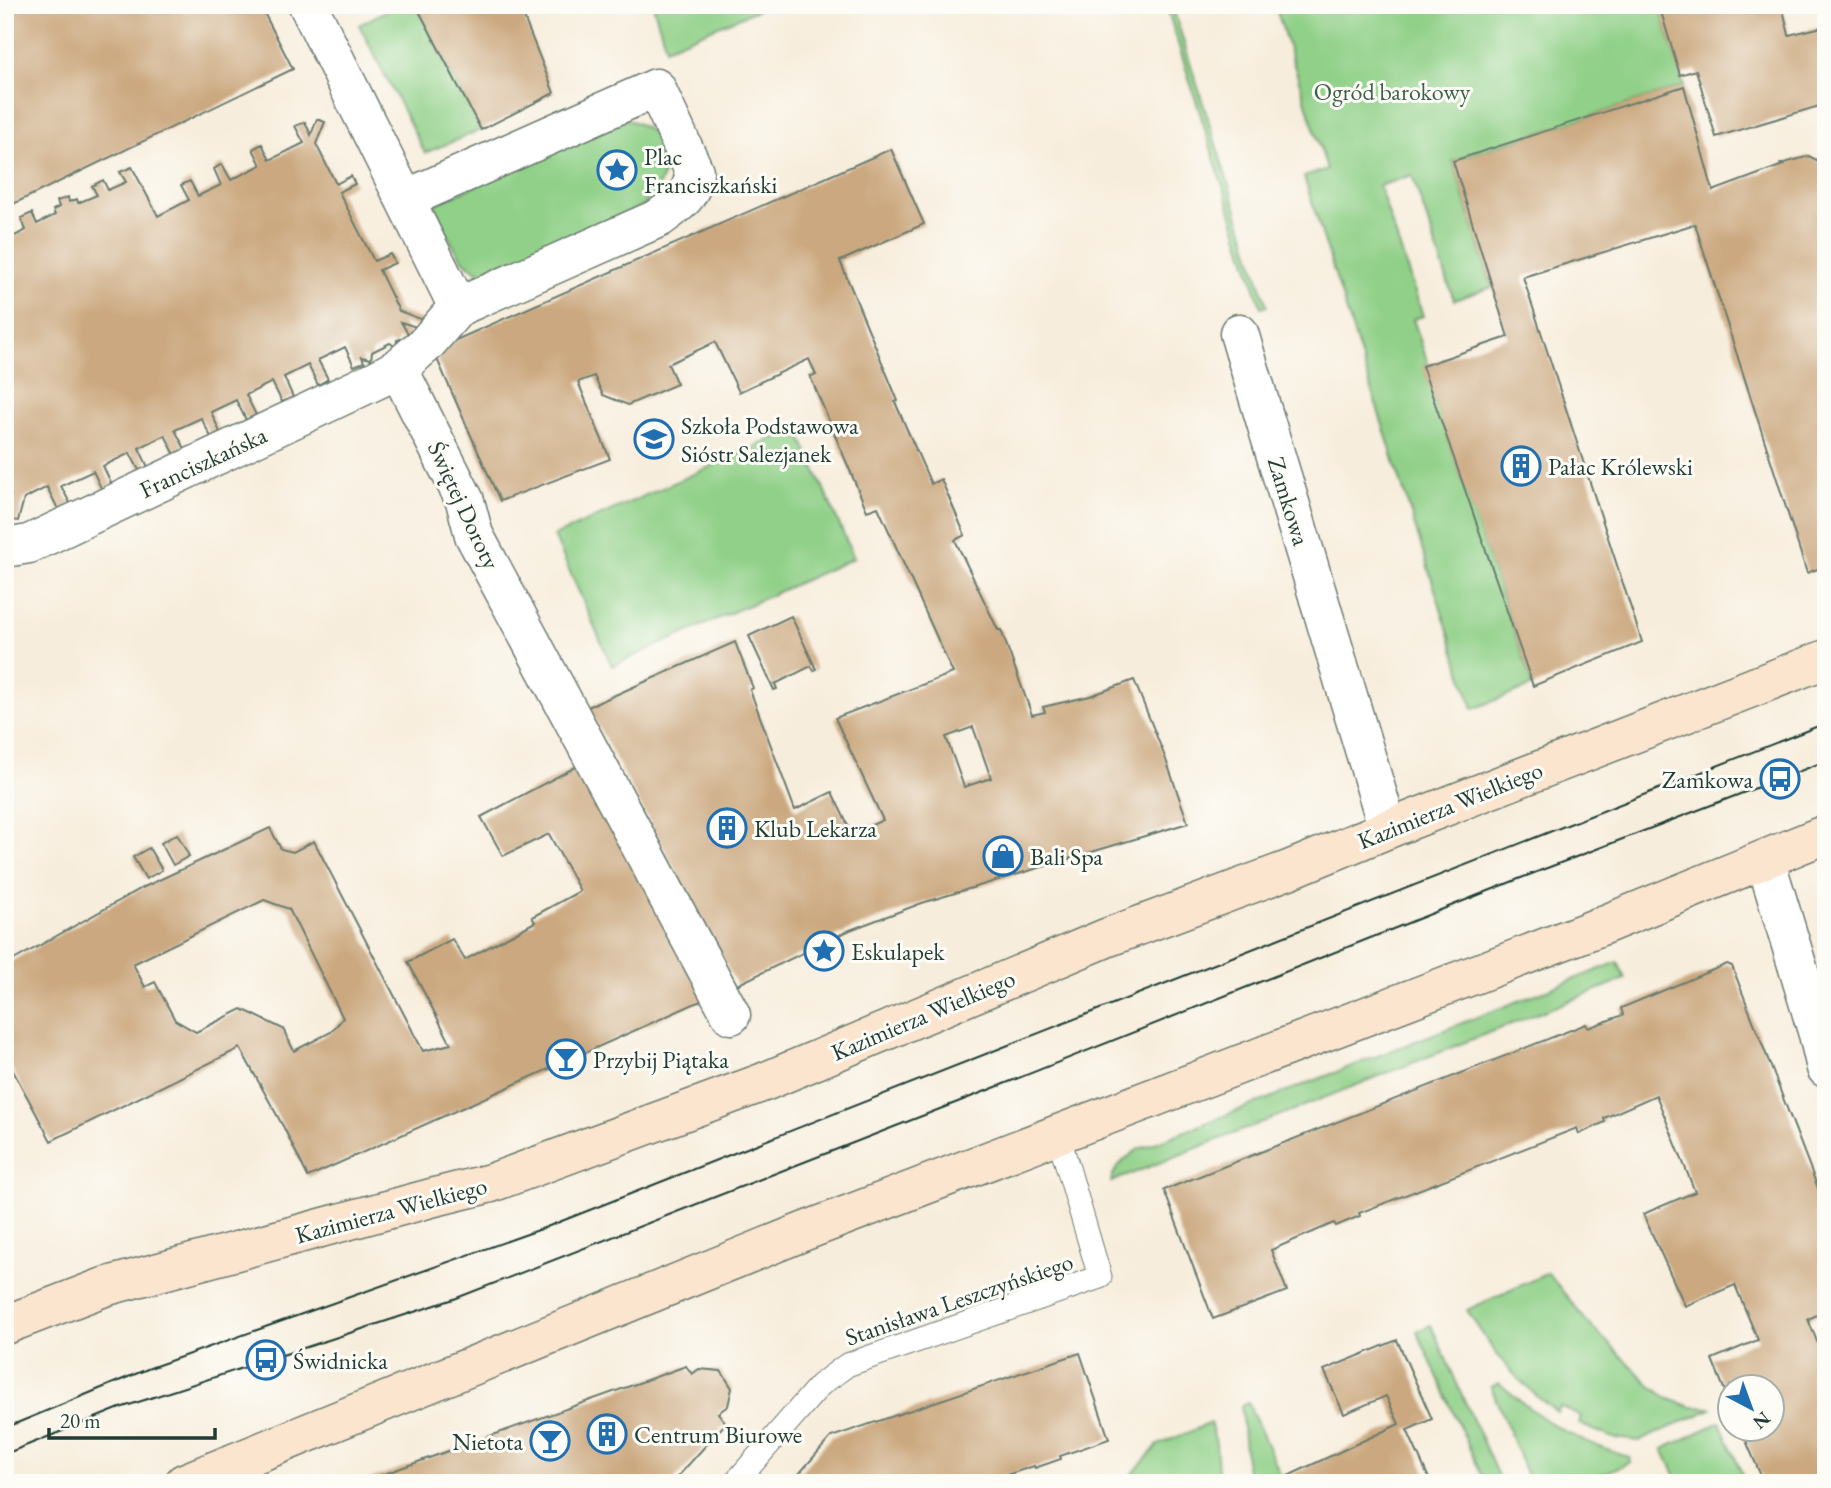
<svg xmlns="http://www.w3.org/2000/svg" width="1831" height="1488" viewBox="0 0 1831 1488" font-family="'EB Garamond',serif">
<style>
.green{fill:#90d088;stroke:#58865e;stroke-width:2}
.building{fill:#cba87f;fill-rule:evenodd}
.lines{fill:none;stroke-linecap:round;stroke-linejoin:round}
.lane-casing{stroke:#6b7b6f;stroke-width:25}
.street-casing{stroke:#6b7b6f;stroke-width:41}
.secondary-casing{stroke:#6b7b6f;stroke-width:41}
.lane{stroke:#fff;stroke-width:23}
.street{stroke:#fff;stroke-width:38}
.secondary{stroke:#fbe5cf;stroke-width:38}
.tram{stroke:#1f3d34;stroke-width:2}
.labels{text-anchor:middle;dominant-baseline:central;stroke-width:6;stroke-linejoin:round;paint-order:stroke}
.park-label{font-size:24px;fill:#3b6249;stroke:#fdfcf7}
.poi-label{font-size:24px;fill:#1f3d34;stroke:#fdfcf7;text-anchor:start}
.street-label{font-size:24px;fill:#1f3d34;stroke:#fdfcf7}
</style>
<rect width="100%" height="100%" fill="#fdfcf7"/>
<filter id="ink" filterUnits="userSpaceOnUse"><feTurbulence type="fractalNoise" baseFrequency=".0143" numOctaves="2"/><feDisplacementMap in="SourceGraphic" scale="14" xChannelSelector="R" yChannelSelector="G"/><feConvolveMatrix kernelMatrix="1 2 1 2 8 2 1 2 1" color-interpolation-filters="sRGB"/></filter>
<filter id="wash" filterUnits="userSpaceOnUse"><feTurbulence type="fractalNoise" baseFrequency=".00686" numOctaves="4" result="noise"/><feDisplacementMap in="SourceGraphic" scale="28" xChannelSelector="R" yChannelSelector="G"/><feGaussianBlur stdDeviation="1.57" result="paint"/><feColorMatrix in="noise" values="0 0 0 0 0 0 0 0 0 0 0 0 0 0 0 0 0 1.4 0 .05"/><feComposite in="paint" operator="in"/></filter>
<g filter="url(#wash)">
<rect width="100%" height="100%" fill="#f7eddc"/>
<!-- green -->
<g class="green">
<polygon points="397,5 409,5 411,8 416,5 481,130 425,153 359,25"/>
<polygon points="653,5 769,5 666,48"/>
<polygon points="1166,5 1172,5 1267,306 1261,307"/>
<polygon points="1275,5 1659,5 1684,86 1453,161 1492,287 1454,300 1412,175 1379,186 1423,316 1413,319 1428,364 1423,366 1533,686 1473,709 1304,177 1327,169"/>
<path d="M625,119C674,132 676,177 641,207L485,274C456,267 446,228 434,204Z"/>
<polygon points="797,428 854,558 612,666 554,536"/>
<path d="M1618,962L1625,979L1111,1182C1113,1168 1126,1158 1137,1150Z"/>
<path d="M1548,1273L1588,1323L1649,1384L1667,1398L1691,1407L1713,1408L1640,1441L1613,1438L1579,1424L1581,1417L1560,1406L1557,1412C1515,1381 1495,1355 1467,1310Z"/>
<polygon points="1431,1325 1501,1483 1485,1483 1417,1331"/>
<path d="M1499,1383C1544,1423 1572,1439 1629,1457L1631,1462L1581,1483H1530L1491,1387Z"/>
<polygon points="1248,1403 1282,1478 1273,1483 1248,1483 1241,1406"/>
<polygon points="1720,1422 1746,1483 1679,1483 1663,1449"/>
<polygon points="1210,1423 1216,1443 1219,1483 1124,1483 1158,1445"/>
</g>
<g id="blocks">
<!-- building -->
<g class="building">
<polygon points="5,5 260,5 293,69 5,208"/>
<polygon points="416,5 519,5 554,93 481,130"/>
<polygon points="1659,5 1782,5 1789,35 1826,26 1826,104 1716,137 1696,70 1680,75"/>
<polygon points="1684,86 1713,191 1783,165 1781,164 1809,156 1826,165 1826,566 1807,573 1695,224 1523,277 1642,642 1533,686 1422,366 1508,337 1453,161"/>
<polygon points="317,119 325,122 316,144 336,184 351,176 355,184 339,192 374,261 390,254 395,263 379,270 399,311 423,320 422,329 401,322 411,339 403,342 401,339 397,340 396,347 390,343 372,352 371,359 362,357 364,362 354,366 345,347 318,360 328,379 318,385 308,365 284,377 293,397 282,402 272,382 246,395 256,415 246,420 236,400 211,412 220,432 211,437 201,418 175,430 185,449 175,455 165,435 139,448 148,467 140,472 130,453 103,466 112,485 102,490 93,471 61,486 71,505 59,511 47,487 24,499 18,521 5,519 11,495 5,482 5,241 26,230 21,218 32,213 37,224 55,215 53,210 59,207 57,201 68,197 69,202 77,199 78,203 97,195 92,186 103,180 108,190 126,182 120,172 132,167 158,216 189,200 181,185 190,181 198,196 221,185 214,169 222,164 231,180 261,165 253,149 262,144 270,160 304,143 295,126 305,122 311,135"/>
<path d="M891,149L924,224L840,261L898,401L895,402L931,484L941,479L965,535L955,540L998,630H1001L1032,715L1045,712L1043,707L1090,696L1134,680L1165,757L1188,823L922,903L850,930L737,985L588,707L735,642L753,688L750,690L795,810L832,792L852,834L883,820L835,718L953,673L878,507L867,511L810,376L816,375L809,359L739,392L715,342L668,364L677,384L628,405L603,395L594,376L578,382L610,459L500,501L433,350ZM973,727L991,778L964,787L946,737Z"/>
<polygon points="791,616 816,669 814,671 811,666 775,684 777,689 774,690 749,636"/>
<path d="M581,764L705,999L308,1177L284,1128L240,1048L51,1141L5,1056V965L142,888L270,828L281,849L293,852L314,841L423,1051L451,1044L408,962L452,939L465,960L535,922L532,917L580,891L549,834L503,856L481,817ZM264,900L289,909L343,1018L331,1032L294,1051L283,1029L242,1009L196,1032L175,1020L155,982L145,987L133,964Z"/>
<polygon points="177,834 189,856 173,865 161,843"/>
<polygon points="149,848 162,870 146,879 133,857"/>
<polygon points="1727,964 1732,966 1826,1209 1826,1311 1808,1319 1826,1364 1826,1483 1764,1483 1741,1429 1772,1429 1772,1387 1730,1386 1729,1401 1712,1359 1758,1340 1735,1285 1685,1306 1643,1214 1695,1192 1656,1095 1604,1118 1605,1122 1579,1134 1577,1128 1359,1213 1360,1216 1336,1226 1334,1223 1271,1250 1287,1291 1213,1319 1164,1190 1586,1024 1588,1028 1623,1015 1621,1008"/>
<polygon points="1397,1340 1432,1419 1407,1430 1431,1483 1273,1483 1399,1424 1386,1396 1344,1414 1324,1370"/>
<polygon points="1080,1353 1109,1439 1060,1456 1061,1459 1035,1468 1034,1466 982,1483 791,1483 831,1437"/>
<polygon points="686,1366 692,1374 699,1369 721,1371 732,1388 728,1406 718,1413 726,1423 672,1483 359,1483"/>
</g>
</g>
</g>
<g filter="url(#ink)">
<use href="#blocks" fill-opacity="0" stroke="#6b7b6f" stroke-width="2"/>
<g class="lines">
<!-- lane casing -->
<g class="lane-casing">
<polyline id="lane" points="735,1483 820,1385 847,1365 1100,1277 1058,1134"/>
</g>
<!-- street casing -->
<g class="street-casing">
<g id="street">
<polyline points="308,5 458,307"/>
<polyline points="1239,333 1388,829"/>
<polyline points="398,368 465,501 474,535 731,1015"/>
<path d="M5,548L29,544L378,379L398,368L426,344L458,307L659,218C677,205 694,195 694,171L656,88L406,199"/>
<polyline points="1765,859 1818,1034 1826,1068"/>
</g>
</g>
<!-- secondary casing -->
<g class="secondary-casing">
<g id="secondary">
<polyline points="5,1325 104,1287 431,1198 491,1183 764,1082 1106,938 1291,869 1388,829 1826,659"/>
<polyline points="184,1483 800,1233 1591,930 1826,834"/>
</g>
</g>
<!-- lane -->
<use href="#lane" class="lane"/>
<!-- street -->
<use href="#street" class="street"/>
<!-- secondary -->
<use href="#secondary" class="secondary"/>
<!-- tram -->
<g class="tram">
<polyline points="5,1428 150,1368 544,1228 1826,723"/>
<polyline points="5,1454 120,1408 454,1299 991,1089 1521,878 1826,761"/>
</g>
</g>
</g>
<!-- icons -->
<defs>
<g id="sight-ring" transform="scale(2.0125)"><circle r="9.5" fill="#fdfcf7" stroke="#1f6fb2" stroke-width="1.5"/><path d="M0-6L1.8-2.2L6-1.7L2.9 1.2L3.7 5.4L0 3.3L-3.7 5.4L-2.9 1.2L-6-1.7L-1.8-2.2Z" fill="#1f6fb2"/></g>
<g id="school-ring" transform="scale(2.0125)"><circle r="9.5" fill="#fdfcf7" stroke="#1f6fb2" stroke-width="1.5"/><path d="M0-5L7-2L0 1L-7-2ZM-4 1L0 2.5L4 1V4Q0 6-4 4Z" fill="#1f6fb2"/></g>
<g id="building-ring" transform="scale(2.0125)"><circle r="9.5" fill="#fdfcf7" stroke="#1f6fb2" stroke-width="1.5"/><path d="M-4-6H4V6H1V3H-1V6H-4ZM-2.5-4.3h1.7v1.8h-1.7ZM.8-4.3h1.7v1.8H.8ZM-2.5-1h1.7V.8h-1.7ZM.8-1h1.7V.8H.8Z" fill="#1f6fb2"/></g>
<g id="bus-ring" transform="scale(2.0125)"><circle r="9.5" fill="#fdfcf7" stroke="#1f6fb2" stroke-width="1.5"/><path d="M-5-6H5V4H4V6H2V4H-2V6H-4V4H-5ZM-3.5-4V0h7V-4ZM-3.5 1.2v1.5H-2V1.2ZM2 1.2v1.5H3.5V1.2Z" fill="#1f6fb2"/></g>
<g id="shop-ring" transform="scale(2.0125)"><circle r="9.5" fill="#fdfcf7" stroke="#1f6fb2" stroke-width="1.5"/><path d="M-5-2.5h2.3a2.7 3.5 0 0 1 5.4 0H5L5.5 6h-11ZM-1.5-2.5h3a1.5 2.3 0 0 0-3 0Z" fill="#1f6fb2"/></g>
<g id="bar-ring" transform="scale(2.0125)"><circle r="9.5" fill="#fdfcf7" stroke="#1f6fb2" stroke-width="1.5"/><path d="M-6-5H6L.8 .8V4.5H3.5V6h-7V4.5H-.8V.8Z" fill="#1f6fb2"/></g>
</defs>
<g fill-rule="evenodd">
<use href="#sight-ring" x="617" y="170"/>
<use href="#school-ring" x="654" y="439"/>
<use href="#building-ring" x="1521" y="466"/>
<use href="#bus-ring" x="1780" y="779"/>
<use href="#building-ring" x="727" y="828"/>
<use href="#shop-ring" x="1003" y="856"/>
<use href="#sight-ring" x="824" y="951"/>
<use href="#bar-ring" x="566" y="1059"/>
<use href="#bus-ring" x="266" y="1360"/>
<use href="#building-ring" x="607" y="1434"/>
<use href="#bar-ring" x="550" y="1441"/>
</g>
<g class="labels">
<!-- park labels -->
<g class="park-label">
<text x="1392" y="91">Ogród barokowy</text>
</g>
<!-- poi labels -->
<g class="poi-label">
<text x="644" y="156">Plac<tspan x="644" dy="28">Franciszkański</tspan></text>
<text x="681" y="425">Szkoła Podstawowa<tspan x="681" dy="28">Sióstr Salezjanek</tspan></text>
<text x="1548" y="466">Pałac Królewski</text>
<text x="1753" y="779" text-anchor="end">Zamkowa</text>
<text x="754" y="828">Klub Lekarza</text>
<text x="1030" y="856">Bali Spa</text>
<text x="851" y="951">Eskulapek</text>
<text x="593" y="1059">Przybij Piątaka</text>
<text x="293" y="1360">Świdnicka</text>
<text x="634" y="1434">Centrum Biurowe</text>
<text x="523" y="1441" text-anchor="end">Nietota</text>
</g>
<!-- street labels -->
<g class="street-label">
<text transform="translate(203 462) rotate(-25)">Franciszkańska</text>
<text transform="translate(1289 501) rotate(73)">Zamkowa</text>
<text transform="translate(464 505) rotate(65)">Świętej Doroty</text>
<text transform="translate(1450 805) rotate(-22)">Kazimierza Wielkiego</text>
<text transform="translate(923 1015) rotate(-23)">Kazimierza Wielkiego</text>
<text transform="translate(391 1210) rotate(-15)">Kazimierza Wielkiego</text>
<text transform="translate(959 1299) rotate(-19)">Stanisława Leszczyńskiego</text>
</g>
</g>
<!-- margin -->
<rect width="1831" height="1488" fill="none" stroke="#fdfcf7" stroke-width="28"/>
<!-- north arrow -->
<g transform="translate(1751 1408) rotate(139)"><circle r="33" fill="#fdfcf7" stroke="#a4b0a9" stroke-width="2"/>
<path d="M0-5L12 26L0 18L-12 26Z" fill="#1f6fb2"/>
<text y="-10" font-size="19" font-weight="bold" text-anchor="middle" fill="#1f3d34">N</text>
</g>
<!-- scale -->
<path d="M49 1428v10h166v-10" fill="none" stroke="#1f3d34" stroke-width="3.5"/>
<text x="60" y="1428" font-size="21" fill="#1f3d34" stroke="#fdfcf7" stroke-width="5" paint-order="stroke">20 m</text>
</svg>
